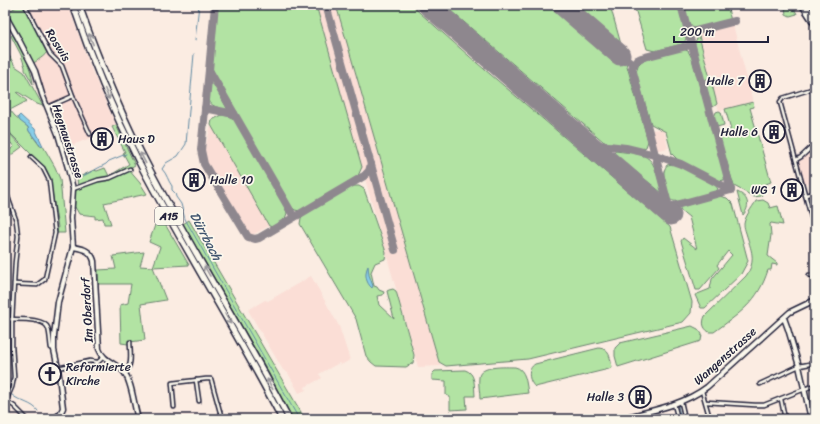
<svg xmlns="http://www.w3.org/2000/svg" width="820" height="424" viewBox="0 0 820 424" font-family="Sriracha,sans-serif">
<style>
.built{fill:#fbded6}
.green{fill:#b2e3a3;stroke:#6a826f}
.water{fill:#87cde8;stroke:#5f89a3}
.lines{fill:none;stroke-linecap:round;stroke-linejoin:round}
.stream{stroke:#5f89a3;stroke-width:1}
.taxiway{stroke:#8e878e;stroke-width:8}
.runway{stroke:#8e878e;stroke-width:21}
.street-casing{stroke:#22223b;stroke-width:5.5}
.secondary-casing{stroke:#22223b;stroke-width:7}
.highway-casing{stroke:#22223b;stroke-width:8}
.street{stroke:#fbf7ec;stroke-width:2.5}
.secondary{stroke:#fbf7ec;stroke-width:4}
.highway{stroke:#fbf7ec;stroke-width:5}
.rail-casing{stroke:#22223b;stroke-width:2.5}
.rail{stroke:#fbf7ec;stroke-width:1;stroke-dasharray:3;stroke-linecap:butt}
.oneway{stroke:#99979c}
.labels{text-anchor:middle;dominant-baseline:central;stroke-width:3.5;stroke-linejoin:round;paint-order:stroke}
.shield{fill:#fbf7ec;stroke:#636270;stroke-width:1}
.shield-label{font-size:11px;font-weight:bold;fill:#22223b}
.street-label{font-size:12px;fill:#22223b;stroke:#fbf7ec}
.poi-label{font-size:12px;fill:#22223b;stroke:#fbf7ec;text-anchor:end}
.water-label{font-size:13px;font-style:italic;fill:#40556f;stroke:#fbf7ec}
</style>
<rect width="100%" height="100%" fill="#fbece2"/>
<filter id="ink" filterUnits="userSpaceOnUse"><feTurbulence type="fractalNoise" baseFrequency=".025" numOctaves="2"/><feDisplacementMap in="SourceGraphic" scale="8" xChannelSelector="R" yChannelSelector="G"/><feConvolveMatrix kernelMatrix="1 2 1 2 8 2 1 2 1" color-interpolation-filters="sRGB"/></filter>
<g filter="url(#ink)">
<!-- built -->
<g class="built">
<polygon points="26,5 68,5 91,69 116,125 91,138 64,148 53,115 44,94 36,70 32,64 40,57 45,55 49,48"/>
<polygon points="316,5 336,5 440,366 418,367"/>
<polygon points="732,21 753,102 719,111 697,30"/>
<polygon points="211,125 269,226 245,239 201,163"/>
<polygon points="664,128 668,148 654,151 648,131"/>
<polygon points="815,147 815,182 804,184 798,162"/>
<polygon points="311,276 339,326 350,360 341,365 339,363 319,374 322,378 305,387 306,390 299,393 288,373 283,370 248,310 265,300 268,301"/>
</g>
<!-- green -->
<g class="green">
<path d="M5,5L9,11L20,5H25L48,50C45,57 37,60 31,65L5,15Z"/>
<polygon points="217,5 316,5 362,167 357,178 300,211 295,210 291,207 220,86 212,68"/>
<polygon points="336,5 411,5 477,63 670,227 692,302 691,313 683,322 528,359 446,366 439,362"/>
<polygon points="444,5 610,5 648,141 646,147 642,149 604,142"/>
<path d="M634,5H679L686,34C686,39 686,41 682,44L655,51L647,49Z"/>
<path d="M684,5H727L731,21L696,29C687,26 686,14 684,5Z"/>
<polygon points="790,7 792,11 795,10 797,14 790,16 786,14 785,8"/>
<path d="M14,33C22,49 31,66 33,84L25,70V67L21,55L11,36Z"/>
<polygon points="699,36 710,78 704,80 694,45 696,40"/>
<polygon points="5,48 15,66 24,72 43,106 37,104 18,92 17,93 27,101 10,110 15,116 28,127 29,131 40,146 43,146 55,167 60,179 65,233 57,233 58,227 50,180 47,171 40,163 11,134 5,122 5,63 8,62 5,59"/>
<polygon points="683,49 688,51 692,58 725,177 724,180 719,181 678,160 672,154 666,132 651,124 636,73 638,65 643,60"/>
<path d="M211,78L228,110C203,105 209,101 211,78Z"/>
<polygon points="712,84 717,104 713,107 711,105 706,86"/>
<polygon points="753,102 754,107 750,108 771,182 763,185 763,193 761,196 754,197 734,186 718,133 731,129 725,109"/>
<polygon points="719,111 721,112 724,125 717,127 714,117 716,112"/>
<polygon points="222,115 228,116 234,119 285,207 287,213 285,219 273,227 269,226 211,125 212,120"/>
<polygon points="116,125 135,165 128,169 140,183 147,194 104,203 111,224 104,224 103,218 95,219 95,216 79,214 75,207 72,208 73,189 78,187 77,178 94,170 97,171 105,168 109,176 129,164 123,153 125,152 112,127"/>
<polygon points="10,134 22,147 7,158 5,153 14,147 11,143 5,147 5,138"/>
<path d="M615,151C653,155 652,155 662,192V193L614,154Z"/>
<path d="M673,164C685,169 712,178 718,189L716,192C707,194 678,205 671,200C667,197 667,190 666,185C664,177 662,172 667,165Z"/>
<polygon points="352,186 359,186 364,189 386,252 385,259 375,263 371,272 374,286 377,287 379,290 384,292 383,295 377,296 379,305 394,319 387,291 389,290 393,289 396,291 414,355 413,363 406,367 376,366 371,362 366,356 356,319 300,224 301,218 306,213"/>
<path d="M737,192C748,196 751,206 743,215Z"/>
<polygon points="719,196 727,198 733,204 748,261 741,274 705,308 701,308 695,295 710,289 712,279 732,255 728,251 717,265 719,268 700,290 696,290 681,241 683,238 697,249 689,217 680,210 680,207"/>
<path d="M763,200L768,203L770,208L778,206L783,225L771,223L770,224L771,235L768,256L777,263V265L772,264L771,270H768C758,302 740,313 714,332H709C703,328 702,323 705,316L746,276C757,260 751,250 746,233C745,230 744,227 744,224C745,216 752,208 756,201Z"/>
<polygon points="159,214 189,265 153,267 166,300 141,304 145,340 130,342 128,344 121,343 120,305 128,303 131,284 98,284 98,270 116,269 113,256 144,252 140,266 153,267 160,247 149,242"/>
<polygon points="189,220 305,419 293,419 266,368 183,224"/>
<polygon points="692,326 698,329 702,334 701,341 618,367 615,356 615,348 620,343"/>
<path d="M599,348C610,349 610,358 612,367L609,369L535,387C528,380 527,369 535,364Z"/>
<path d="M515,367C526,369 526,383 528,393L480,399C480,392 478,384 479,377C480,365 506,367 515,367Z"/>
<path d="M465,370C476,373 474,386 475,396H466L467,409L450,410V397L446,395V381L432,380V374L435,371Z"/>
</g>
<!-- water -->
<g class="water">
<polygon points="20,115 35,129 43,146 40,145 29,131 28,127 20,121 18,117"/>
<path d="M368,266L369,275L373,286L372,288C366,283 364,274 368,266Z"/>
</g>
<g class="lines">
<!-- stream -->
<g class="stream">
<polyline points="195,40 199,5"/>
<path d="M194,54L186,144L178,156L166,163L162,169C167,174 168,181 172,186V190L175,193L176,197L181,204L185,219L299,419"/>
<polyline points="83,176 106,164 109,161 126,154"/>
<path d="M12,395C20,402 33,403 38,411"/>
<polyline points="678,406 681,419"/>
</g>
<!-- taxiway -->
<g class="taxiway">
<polyline points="215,5 209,70 294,217"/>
<polyline points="326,5 395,250"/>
<polyline points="681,5 731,190"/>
<polyline points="688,33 735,21"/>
<polyline points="620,55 634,64"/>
<polyline points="209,70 201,150 204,164 248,237 255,239 259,238 364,176 369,171 371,164"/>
<polyline points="205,108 234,114"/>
<polyline points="585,140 599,145 626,148 655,155 681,164 731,190"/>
<polyline points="669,207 731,190"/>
<polyline points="671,215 632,68 637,60 641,58 691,45"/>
</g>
<!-- runway -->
<g class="runway">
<polyline points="428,5 671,215"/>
<polyline points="562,5 620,55"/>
</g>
<!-- street casing -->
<g class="street-casing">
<g id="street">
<polyline points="25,5 50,54 62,66 73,96"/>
<polyline points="815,88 783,98 780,102 815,231"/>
<polyline points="48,107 73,96 90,134"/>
<polyline points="796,160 801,157 815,144"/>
<polyline points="5,189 16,220 18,236 15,263 12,320 12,346 14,377 12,387 6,401"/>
<polyline points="73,189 98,180 110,178 130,169"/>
<polyline points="805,195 815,193"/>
<polyline points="809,275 815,277"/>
<polyline points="14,284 37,285 45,279 55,233 49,180 43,168 31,157"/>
<path d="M5,319C15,320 44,317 48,328C50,334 50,342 51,348L54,349"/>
<polyline points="58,368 90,361 97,362"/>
<path d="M87,369C93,369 98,361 104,357"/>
<path d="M125,373C133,365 130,352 130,342"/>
<polyline points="196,380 199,401"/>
<polyline points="760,384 799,366 815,363"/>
<polyline points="702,391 710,419"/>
<polyline points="781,399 785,419"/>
<polyline points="6,401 14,406 27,419"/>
<polyline points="681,402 685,419"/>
<polyline points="706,402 755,405 764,405 815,385"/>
<polyline points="674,404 678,419"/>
<polyline points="174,407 172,383 206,379 211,379 222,419"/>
</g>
</g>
<!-- secondary casing -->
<g class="secondary-casing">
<g id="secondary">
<polyline points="802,5 815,25"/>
<polyline points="805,5 815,18"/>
<polyline points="5,15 18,38 35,71 42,94 58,134 68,168 73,189 71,218 73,247 58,302 54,336 54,350 58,368 63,408 60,414 54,419"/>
<path d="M73,247C83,249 91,250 94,261L99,349C103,361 116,363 124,372C132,382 134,406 138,419"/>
<polyline points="784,318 788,329 799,366 811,419"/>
<path d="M619,419C649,411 682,406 707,387L790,312L815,300"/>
</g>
</g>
<!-- highway casing -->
<g class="highway-casing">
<g id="highway">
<path d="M73,5C91,59 113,111 139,162C184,249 237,332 282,419"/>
<path d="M79,5C99,61 122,117 150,170C194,254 245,334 289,419"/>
</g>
</g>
<!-- street -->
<use href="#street" class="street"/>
<!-- secondary -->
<use href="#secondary" class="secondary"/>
<!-- highway -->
<use href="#highway" class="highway"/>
<!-- rail casing -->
<g class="rail-casing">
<polyline id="rail" points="814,5 815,6"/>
</g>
<!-- rail -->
<use href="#rail" class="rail"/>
</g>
<!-- one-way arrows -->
<defs><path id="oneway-shaft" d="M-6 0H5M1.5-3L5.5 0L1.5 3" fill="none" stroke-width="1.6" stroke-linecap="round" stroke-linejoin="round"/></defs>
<g class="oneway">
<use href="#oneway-shaft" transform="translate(91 39) rotate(-111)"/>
<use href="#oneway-shaft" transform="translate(107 94) rotate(67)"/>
<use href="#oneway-shaft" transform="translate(143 158) rotate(-117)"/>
<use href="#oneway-shaft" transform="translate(207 271) rotate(-120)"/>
<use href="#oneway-shaft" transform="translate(228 319) rotate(60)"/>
<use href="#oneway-shaft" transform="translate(270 384) rotate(-118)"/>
</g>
</g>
<!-- icons -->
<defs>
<g id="building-ring" transform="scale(1.15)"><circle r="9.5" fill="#fbf7ec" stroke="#22223b" stroke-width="1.5"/><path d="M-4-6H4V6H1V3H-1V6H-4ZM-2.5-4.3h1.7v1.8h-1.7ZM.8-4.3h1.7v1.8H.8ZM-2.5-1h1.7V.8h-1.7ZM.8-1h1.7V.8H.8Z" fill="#22223b"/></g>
<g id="church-ring" transform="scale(1.15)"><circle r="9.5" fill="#fbf7ec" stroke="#22223b" stroke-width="1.5"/><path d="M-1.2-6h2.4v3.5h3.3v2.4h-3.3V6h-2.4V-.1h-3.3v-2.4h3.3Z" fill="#22223b"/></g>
</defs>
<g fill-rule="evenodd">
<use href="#building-ring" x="760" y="81"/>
<use href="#building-ring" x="774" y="132"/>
<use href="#building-ring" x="102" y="139"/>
<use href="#building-ring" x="194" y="180"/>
<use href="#building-ring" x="792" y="190"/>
<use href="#church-ring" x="50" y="374"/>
<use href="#building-ring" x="640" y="397"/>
</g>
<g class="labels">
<!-- shield labels -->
<rect class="shield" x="155" y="207" width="28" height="18" rx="3"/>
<g class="shield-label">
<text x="169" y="216">A15</text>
</g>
<!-- street labels -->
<g class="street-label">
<text transform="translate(58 45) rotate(58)">Roswis</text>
<text transform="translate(68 141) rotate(72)">Hegnaustrasse</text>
<text transform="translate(87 310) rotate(-93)">Im Oberdorf</text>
<text transform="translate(725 356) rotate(-42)">Wangenstrasse</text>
</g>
<!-- poi labels -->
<g class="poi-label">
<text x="744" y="81">Halle 7</text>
<text x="758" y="132">Halle 6</text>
<text x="118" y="139" text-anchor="start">Haus D</text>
<text x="210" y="180" text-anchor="start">Halle 10</text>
<text x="776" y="190">WG 1</text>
<text x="66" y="367" text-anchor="start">Reformierte<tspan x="66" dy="14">Kirche</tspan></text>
<text x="624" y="397">Halle 3</text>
</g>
<!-- water labels -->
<g class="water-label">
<text transform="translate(206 236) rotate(62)">Dürrbach</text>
</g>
</g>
<!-- margin -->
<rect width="820" height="424" fill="none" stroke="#fbf7ec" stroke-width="20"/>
<rect x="10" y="10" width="800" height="404" fill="none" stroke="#22223b" stroke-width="1.5" filter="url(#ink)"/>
<!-- scale -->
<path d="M674 36v6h94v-6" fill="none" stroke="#22223b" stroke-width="2"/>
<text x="680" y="36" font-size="12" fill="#22223b" stroke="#fbf7ec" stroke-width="3" paint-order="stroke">200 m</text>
</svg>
